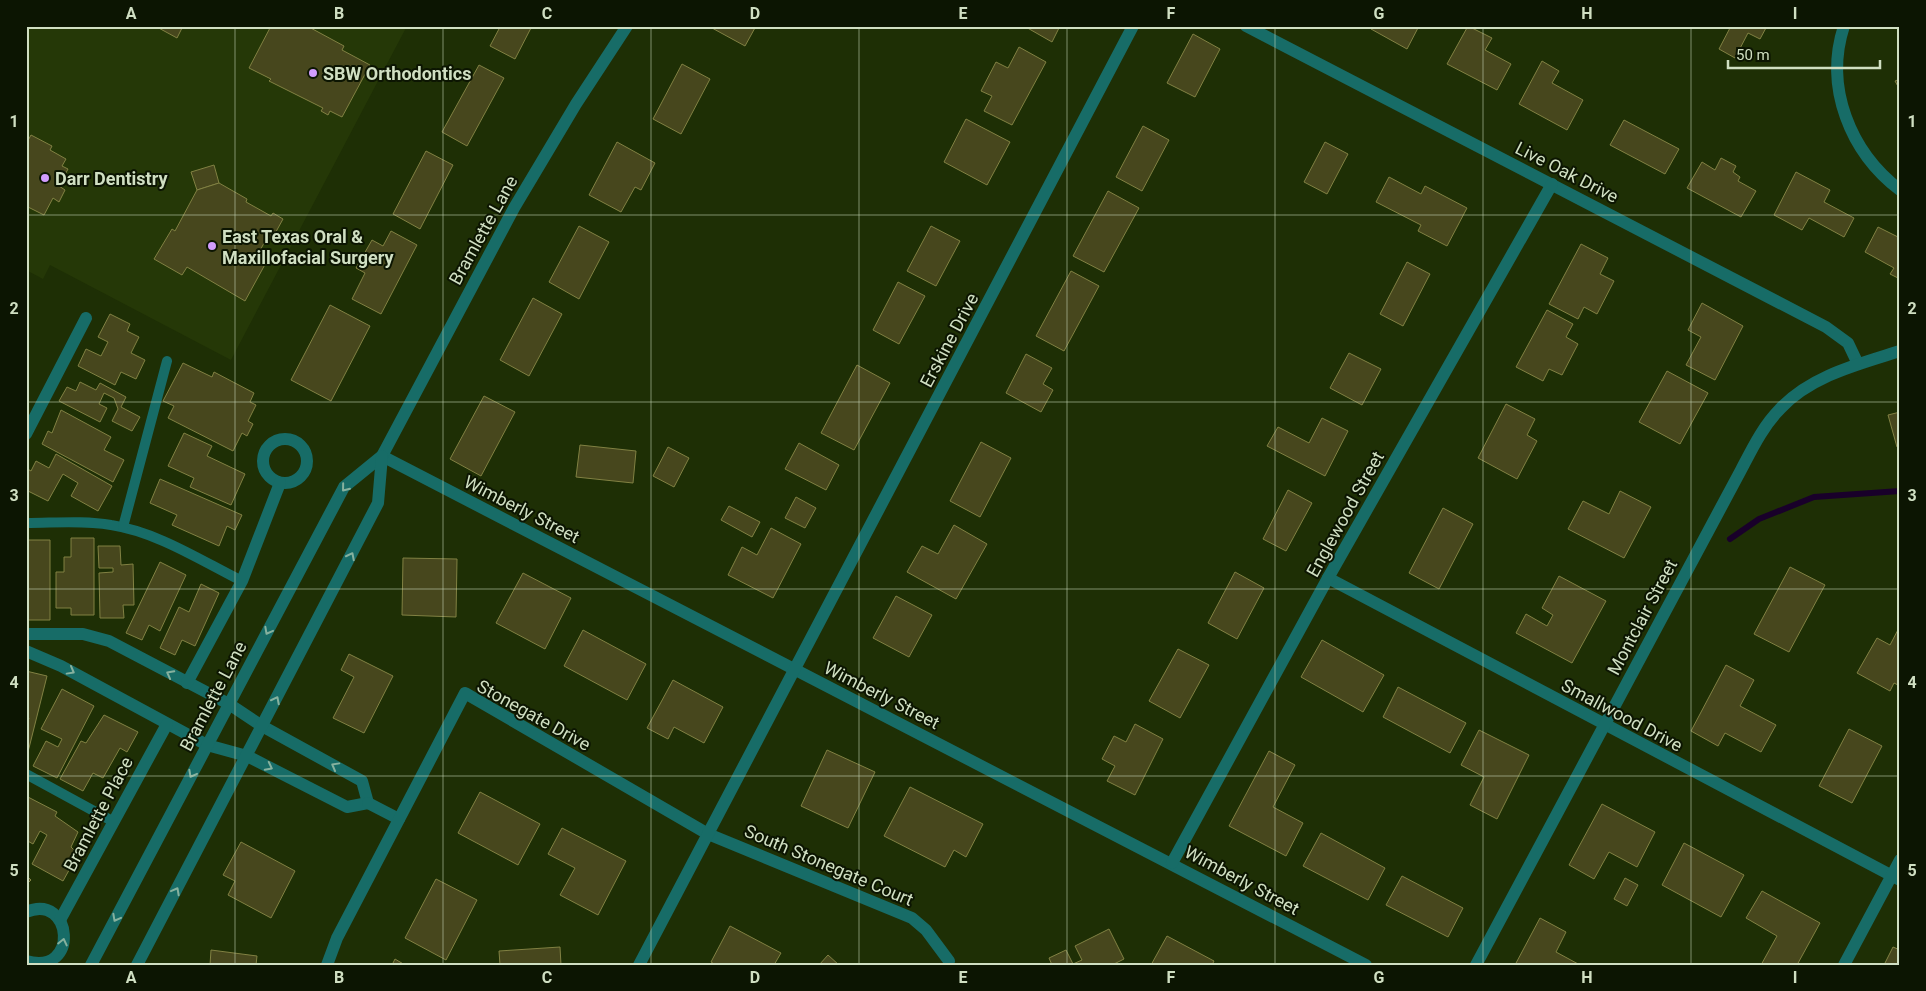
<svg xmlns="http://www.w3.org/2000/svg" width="1926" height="991" viewBox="0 0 1926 991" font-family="Roboto,sans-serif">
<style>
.built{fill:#253807}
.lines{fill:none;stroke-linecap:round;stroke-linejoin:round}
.stream{stroke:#19002a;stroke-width:6}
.building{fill:#47471d;stroke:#818143}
.lane{stroke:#176c67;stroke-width:10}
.street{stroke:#176c67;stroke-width:12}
.oneway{stroke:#86b19e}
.grid{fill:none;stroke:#d0dfc2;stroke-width:1;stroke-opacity:0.55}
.poi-dot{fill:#d29cfd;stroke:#0c1502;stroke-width:2}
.labels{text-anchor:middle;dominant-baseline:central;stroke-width:4;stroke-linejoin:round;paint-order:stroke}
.poi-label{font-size:18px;font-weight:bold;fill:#d0dfc2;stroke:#0c1502;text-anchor:start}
.street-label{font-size:18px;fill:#d0dfc2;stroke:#0c1502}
.neatline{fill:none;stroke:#d0dfc2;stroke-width:2}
.grid-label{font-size:16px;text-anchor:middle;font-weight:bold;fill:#d0dfc2}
</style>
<rect width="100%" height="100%" fill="#1e2f05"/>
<!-- built -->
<polygon class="built" points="26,26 407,26 231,360 50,265 43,279 26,270"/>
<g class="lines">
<!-- stream -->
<polyline class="stream" points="1730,539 1759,519 1814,497 1900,491"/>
</g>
<!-- building -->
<g class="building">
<polygon points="155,26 183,26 177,38"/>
<polygon points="271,26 307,26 344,46 342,50 370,65 342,117 330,111 328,115 321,111 323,108 269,81 271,79 249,68"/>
<polygon points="497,26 532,26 515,59 490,46 500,27"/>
<polygon points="713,26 756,26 745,46 712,28"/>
<polygon points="1024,26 1060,26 1052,42"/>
<polygon points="1373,26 1419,26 1407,49 1371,29"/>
<polygon points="1468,26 1492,38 1485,50 1511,64 1497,90 1447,64"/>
<polygon points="1731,26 1767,26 1760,39 1748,33 1735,58 1719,49"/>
<polygon points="1193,34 1220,49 1195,97 1167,83"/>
<polygon points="1019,47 1046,62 1012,125 984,111 992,96 981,91 996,62 1008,68"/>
<polygon points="1542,61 1559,71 1552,83 1583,100 1567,130 1519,104"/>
<polygon points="682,64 710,79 681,134 653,119"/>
<polygon points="479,65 504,78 467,146 442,132"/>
<polygon points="1900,79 1900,90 1895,81"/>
<polygon points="966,119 1010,142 987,185 944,162"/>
<polygon points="1624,120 1679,149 1665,174 1610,145"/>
<polygon points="1143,126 1169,140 1142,191 1116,177"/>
<polygon points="31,135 52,146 50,150 66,159 62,166 68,169 59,186 65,190 59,202 53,198 44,215 26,206 26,144"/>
<polygon points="617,142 655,163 641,190 635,187 621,212 589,195"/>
<polygon points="1325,142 1348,154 1327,194 1304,182"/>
<polygon points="426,151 453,165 420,229 393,214"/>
<polygon points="1721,158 1736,166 1733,172 1740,177 1738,181 1756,191 1741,217 1687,188 1702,162 1715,170"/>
<polygon points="214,165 219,183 197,190 191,172"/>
<polygon points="1796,172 1830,190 1824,202 1854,218 1844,237 1809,218 1802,230 1774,215"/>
<polygon points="1389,177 1421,194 1425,186 1467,208 1447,246 1418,231 1421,225 1376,202"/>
<polygon points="219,183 247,199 246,202 271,216 273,213 283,219 272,239 268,236 258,254 268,259 245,301 187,267 182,275 154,259 172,229 175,231 197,190"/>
<polygon points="1108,191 1139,208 1104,272 1073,256"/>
<polygon points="579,226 609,242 579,299 549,282"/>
<polygon points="931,226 960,241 936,286 907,271"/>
<polygon points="1878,227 1900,238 1900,279 1890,274 1894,268 1865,252"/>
<polygon points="391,231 417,245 381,314 352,299 365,273 356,268 372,240 383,246"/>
<polygon points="1581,244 1608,258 1600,274 1614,281 1597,314 1584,307 1578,319 1549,304"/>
<polygon points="1407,262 1430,274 1403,326 1380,314"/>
<polygon points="1071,271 1099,286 1064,351 1036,336"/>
<polygon points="898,282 925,296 899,344 873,330"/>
<polygon points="533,298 562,314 529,376 500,360"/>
<polygon points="1702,303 1743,326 1715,380 1686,365 1701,337 1688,330"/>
<polygon points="330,305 370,326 331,401 291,380"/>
<polygon points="1547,310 1573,324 1566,337 1578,344 1562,375 1549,369 1543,381 1516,367"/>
<polygon points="110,314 130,324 127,331 139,337 131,353 145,360 136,379 121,372 115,385 78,366 86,349 101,356 108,342 98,337"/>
<polygon points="1349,353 1381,369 1362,405 1330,388"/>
<polygon points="1026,354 1052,368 1043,384 1053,390 1041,412 1006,393"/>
<polygon points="183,363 212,377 214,372 254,393 250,402 256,405 248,421 253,424 247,436 242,433 233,451 168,418 174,406 163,401"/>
<polygon points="857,365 890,383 854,450 821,433"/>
<polygon points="1667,371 1708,393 1680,444 1639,422"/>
<polygon points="80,382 96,390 100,383 126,397 121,407 140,417 132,431 112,421 118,409 114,398 104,393 99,404 107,408 100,422 59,401 67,387 76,391"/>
<polygon points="484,396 515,412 481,476 450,459"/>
<polygon points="1506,404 1535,419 1527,435 1537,441 1517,479 1478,458"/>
<polygon points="61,410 111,437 104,450 124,460 113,482 42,444 48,431 52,433"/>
<polygon points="1900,412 1900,446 1897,447 1888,415"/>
<polygon points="1322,418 1348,431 1325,476 1267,446 1278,427 1309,443"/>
<polygon points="184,433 212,446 207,456 245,474 231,505 190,487 194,478 168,466"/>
<polygon points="981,442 1011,458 980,517 950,501"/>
<polygon points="799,443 839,465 826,490 785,469"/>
<polygon points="580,445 636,451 633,483 576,477"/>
<polygon points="668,447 689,458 674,487 653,476"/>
<polygon points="56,454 112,486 98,511 71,496 78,483 63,474 48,501 26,490 26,468 31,471 36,461 49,468"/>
<polygon points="160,479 242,515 235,530 227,526 219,546 172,525 177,515 150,503"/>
<polygon points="1288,490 1312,503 1286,551 1263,539"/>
<polygon points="1620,491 1651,507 1624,558 1568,529 1583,501 1609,514"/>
<polygon points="796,497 816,508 805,528 785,518"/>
<polygon points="729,506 760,522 752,537 721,520"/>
<polygon points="1443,508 1473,524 1439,589 1409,573"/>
<polygon points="954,525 987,544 956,599 907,572 922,546 938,554"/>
<polygon points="771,528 801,544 773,598 728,575 742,547 757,555"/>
<polygon points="71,538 94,538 94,615 71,615 71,608 56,608 56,572 64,572 64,557 71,557"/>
<polygon points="28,540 50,540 50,620 26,620"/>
<polygon points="98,546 120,546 121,565 133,564 134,605 123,605 124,618 100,618 99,573 113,572 113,568 99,568"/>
<polygon points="403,558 457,559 456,617 402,615"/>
<polygon points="160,562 186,575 160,631 149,625 142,640 126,633"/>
<polygon points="1790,567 1825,585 1789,652 1754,634"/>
<polygon points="1235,572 1264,588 1237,639 1208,623"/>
<polygon points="523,573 571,598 545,649 496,623"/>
<polygon points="1559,576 1606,601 1572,663 1516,633 1526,614 1547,626 1553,615 1542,608"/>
<polygon points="201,584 219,593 195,646 182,640 175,655 160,648 179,607 189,612"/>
<polygon points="896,596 932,615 909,657 873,638"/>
<polygon points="1900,626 1900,686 1894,683 1890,691 1857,673 1877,638 1890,645"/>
<polygon points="583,630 646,664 627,700 564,666"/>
<polygon points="1322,640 1384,675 1363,712 1301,677"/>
<polygon points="1178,649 1209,665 1180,718 1149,701"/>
<polygon points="349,654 393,676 364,733 333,718 354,677 341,670"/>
<polygon points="1726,665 1754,680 1740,706 1776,725 1761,752 1725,733 1718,746 1691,731"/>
<polygon points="26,671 47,676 28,752 26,751 26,727 29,718 26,717"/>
<polygon points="673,680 723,707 704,743 674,727 668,739 647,728"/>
<polygon points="1398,687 1466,723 1450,753 1383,717"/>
<polygon points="62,689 94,706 57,778 33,766 46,741 58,747 62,739 41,729"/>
<polygon points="104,715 138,732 127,752 120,748 103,778 93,773 83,791 60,779 81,741 86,743"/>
<polygon points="1135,724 1163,739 1135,795 1107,781 1115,766 1102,759 1114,736 1126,742"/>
<polygon points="1849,729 1882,746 1852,803 1819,786"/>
<polygon points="1479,730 1529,755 1497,819 1470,805 1484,777 1461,765"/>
<polygon points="827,750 875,772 848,828 801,806"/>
<polygon points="1269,751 1295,765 1273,807 1303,823 1286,856 1229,826"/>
<polygon points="910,787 983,824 966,857 954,850 945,867 884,836"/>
<polygon points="480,792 540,824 518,865 458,833"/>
<polygon points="26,796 57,812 55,816 78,832 71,847 78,854 63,881 32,864 47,835 40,831 33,844 26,840 28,825 26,824"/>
<polygon points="1602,804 1655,832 1637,867 1609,852 1594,879 1569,865"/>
<polygon points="562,828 626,861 598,915 560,895 575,868 548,854"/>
<polygon points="1321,833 1385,868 1368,900 1303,866"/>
<polygon points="241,842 295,871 271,918 228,895 235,881 223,875"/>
<polygon points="1684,843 1744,875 1721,917 1662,885"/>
<polygon points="26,875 31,880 26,885"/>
<polygon points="1402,876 1463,908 1448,937 1386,905"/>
<polygon points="1625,878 1638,885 1627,906 1614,899"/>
<polygon points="436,879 477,900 446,960 405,938"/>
<polygon points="1762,891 1820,923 1797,965 1761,965 1777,936 1746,918"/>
<polygon points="1540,918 1566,932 1556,952 1580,965 1515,965"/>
<polygon points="730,926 781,953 774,965 716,965 711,962"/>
<polygon points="1109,929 1124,959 1112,965 1052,965 1049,958 1066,950 1073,964 1082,960 1075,946"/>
<polygon points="1167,936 1214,961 1212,965 1151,965"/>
<polygon points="560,947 561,965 500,965 499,951"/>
<polygon points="1893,947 1900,950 1900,965 1884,965"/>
<polygon points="211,950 257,956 256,965 210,965"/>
<polygon points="828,955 839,965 819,965"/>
<polygon points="395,959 405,965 392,965"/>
</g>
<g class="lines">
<!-- lane -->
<g class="lane">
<path d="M26,523C54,523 84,520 111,525C157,532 200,560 242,581"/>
<polyline points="123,527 167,361"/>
<polyline points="26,774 114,822"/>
</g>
<!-- street -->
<g class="street">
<polyline points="1246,26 1826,327 1848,343 1858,364"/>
<path d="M1844,26C1824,87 1850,152 1900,190"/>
<polyline points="26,434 86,318"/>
<circle cx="285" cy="461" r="22"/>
<polyline points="382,456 1366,965"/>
<polyline points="1328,578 1900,880"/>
<polyline points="26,634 83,634 109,641 229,704 262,726 362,781 368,803 347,807 247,756 207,745 61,666 26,651"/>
<polyline points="187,683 242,581 280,483"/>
<polyline points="368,803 399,819"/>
<polyline points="1172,863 1328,578 1552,184"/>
<path d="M26,912C73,892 80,977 26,961"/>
<polyline points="60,920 167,724"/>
<polyline points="91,965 344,487 382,456 514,208 576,104 627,26"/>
<polyline points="137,965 378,503 382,456"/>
<polyline points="327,965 337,938 465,693 708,834 912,918 926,930 949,961"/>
<polyline points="639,965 1133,26"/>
<path d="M1476,965L1741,470C1752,449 1763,426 1780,409C1810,376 1859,364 1900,351"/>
<polyline points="1844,965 1900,860"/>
</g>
</g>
<!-- one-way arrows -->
<defs><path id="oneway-chevron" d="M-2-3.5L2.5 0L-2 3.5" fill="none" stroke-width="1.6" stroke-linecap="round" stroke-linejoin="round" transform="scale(1.25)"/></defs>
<g class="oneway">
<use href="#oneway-chevron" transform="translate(345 488) rotate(129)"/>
<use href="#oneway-chevron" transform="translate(351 556) rotate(-63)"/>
<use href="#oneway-chevron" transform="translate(268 631) rotate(118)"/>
<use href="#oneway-chevron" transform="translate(71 671) rotate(29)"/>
<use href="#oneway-chevron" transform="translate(170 674) rotate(-152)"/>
<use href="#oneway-chevron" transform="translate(276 700) rotate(-63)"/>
<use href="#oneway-chevron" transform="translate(335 766) rotate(-151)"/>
<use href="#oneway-chevron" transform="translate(269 767) rotate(27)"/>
<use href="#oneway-chevron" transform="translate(192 774) rotate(118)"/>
<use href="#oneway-chevron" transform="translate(176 891) rotate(-62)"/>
<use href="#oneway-chevron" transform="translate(116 918) rotate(118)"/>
<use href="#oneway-chevron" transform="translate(63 942) rotate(-77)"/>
</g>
<!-- grid -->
<path class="grid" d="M235,26V965M443,26V965M651,26V965M859,26V965M1067,26V965M1275,26V965M1483,26V965M1691,26V965M26,215H1900M26,402H1900M26,589H1900M26,776H1900"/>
<!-- markers -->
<g class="poi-dot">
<circle cx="313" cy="73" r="5"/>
<circle cx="45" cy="178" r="5"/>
<circle cx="212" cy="246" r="5"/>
</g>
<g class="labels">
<!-- poi labels -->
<g class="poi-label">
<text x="323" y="73">SBW Orthodontics</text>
<text x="55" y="178">Darr Dentistry</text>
<text x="222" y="236">East Texas Oral &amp;<tspan x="222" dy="21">Maxillofacial Surgery</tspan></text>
</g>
<!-- street labels -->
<g class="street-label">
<text transform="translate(1567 172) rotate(27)">Live Oak Drive</text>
<text transform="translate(483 230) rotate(-61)">Bramlette Lane</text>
<text transform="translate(949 340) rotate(-62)">Erskine Drive</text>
<text transform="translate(522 509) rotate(27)">Wimberly Street</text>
<text transform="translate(1345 514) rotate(-61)">Englewood Street</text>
<text transform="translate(1642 617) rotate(-62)">Montclair Street</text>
<text transform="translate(882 695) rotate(27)">Wimberly Street</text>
<text transform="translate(213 696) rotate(-62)">Bramlette Lane</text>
<text transform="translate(534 715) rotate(29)">Stonegate Drive</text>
<text transform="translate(1622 715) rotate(28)">Smallwood Drive</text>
<text transform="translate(98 814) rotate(-62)">Bramlette Place</text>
<text transform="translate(829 865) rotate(23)">South Stonegate Court</text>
<text transform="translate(1242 880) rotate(28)">Wimberly Street</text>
</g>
</g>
<!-- border -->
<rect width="1926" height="991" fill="none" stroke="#0c1502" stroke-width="55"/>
<!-- scale -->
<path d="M1728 60v8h152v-8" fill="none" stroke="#d0dfc2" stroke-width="2.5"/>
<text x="1736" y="60" font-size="15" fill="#d0dfc2" stroke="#0c1502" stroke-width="4" paint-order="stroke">50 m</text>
<rect x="28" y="28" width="1870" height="936" class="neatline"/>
<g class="grid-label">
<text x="131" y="19">A</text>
<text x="339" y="19">B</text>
<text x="547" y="19">C</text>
<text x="755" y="19">D</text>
<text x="963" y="19">E</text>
<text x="1171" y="19">F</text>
<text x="1379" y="19">G</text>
<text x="1587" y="19">H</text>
<text x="1795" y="19">I</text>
<text x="14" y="127">1</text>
<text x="1912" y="127">1</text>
<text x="14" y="314">2</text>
<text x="1912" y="314">2</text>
<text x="14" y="501">3</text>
<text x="1912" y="501">3</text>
<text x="14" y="688">4</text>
<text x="1912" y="688">4</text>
<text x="14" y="876">5</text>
<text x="1912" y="876">5</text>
<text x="131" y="983">A</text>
<text x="339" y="983">B</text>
<text x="547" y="983">C</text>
<text x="755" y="983">D</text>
<text x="963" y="983">E</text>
<text x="1171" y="983">F</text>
<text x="1379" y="983">G</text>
<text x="1587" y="983">H</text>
<text x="1795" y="983">I</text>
</g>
</svg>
